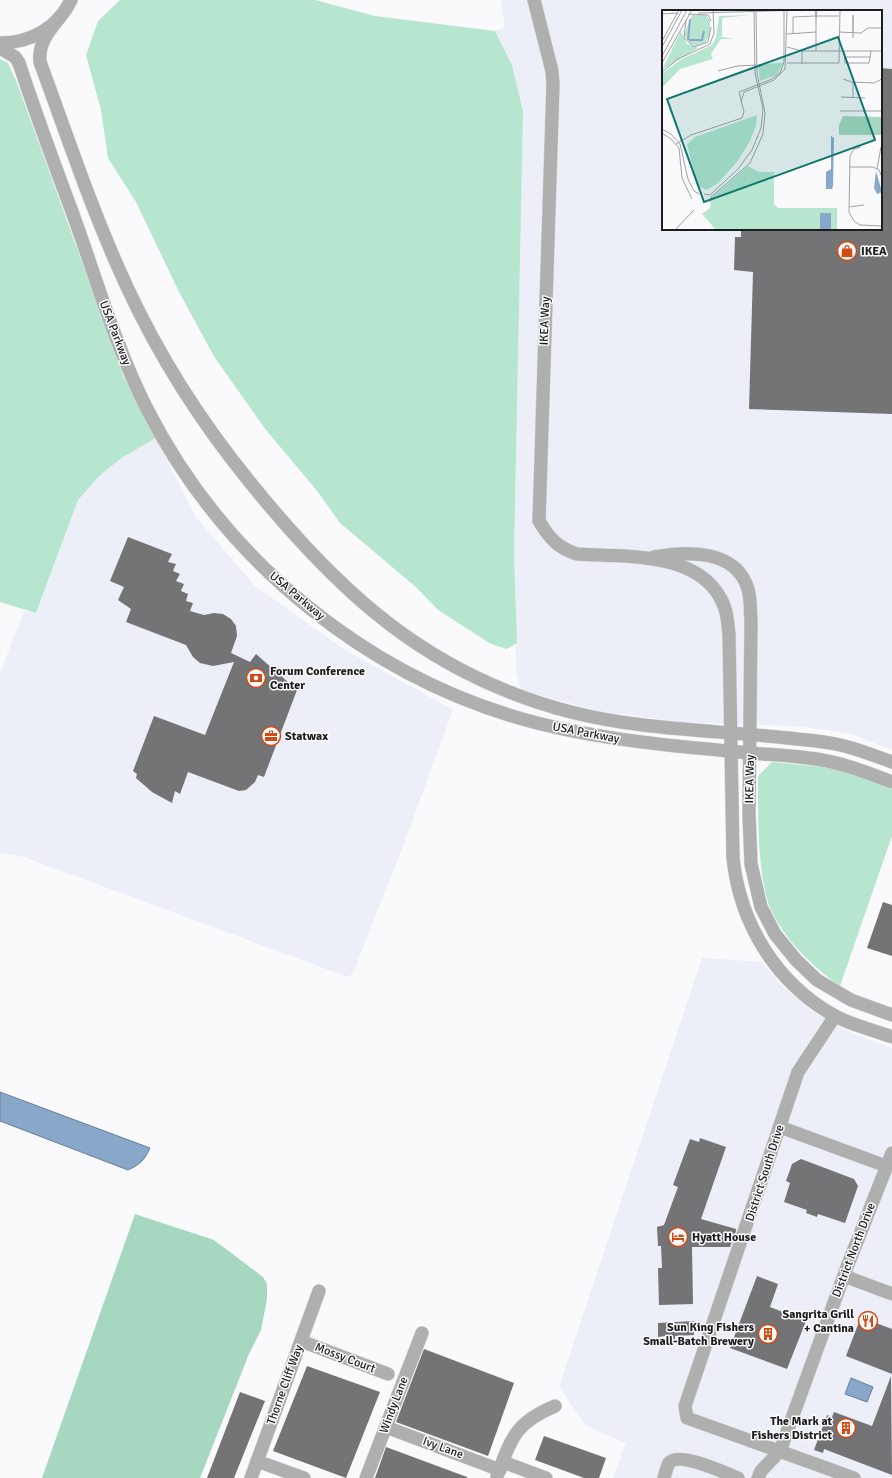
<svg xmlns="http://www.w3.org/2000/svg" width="892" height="1478" viewBox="0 0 892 1478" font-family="Signika,sans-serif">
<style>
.built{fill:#eceef8;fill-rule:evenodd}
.green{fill:#b6e6d0}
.forest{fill:#a6d7c0}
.water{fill:#89a8c9;stroke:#697e96}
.building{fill:#747375}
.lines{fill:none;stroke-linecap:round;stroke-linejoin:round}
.minor-casing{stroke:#d7d7d9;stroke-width:14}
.minor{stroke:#b0afaf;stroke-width:13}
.labels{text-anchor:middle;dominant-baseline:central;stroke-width:3;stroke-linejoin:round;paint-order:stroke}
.poi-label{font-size:12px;font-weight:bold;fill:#1d1d1e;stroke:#fafafd;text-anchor:start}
.street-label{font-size:12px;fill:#1d1d1e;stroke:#fafafd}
.inset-river{fill:none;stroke:#89a8c9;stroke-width:2}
.inset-road{fill:none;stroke:#a2a2a4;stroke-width:1}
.view{fill:#0f766e;fill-opacity:0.15;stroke:#0f766e;stroke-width:2}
.inset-edge{fill:none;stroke:#1d1d1e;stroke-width:2}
</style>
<rect width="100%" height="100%" fill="#fafafd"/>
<!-- built -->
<g class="built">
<path d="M501,0H892V750L851,734L829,730L792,726L680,722L599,711L521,690L516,672L514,557L523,111L512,65L495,31L505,27ZM663,11H881V229H663Z"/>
<polygon points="156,438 195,516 255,586 344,649 453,710 400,854 353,973 348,977 24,857 0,853 0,673 24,611 36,613 78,500 100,475 123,457"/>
<polygon points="702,958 762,962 782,986 812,1011 845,1030 892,1048 892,1478 613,1478 626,1443 586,1426 559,1387"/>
</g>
<!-- green -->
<g class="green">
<polygon points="120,0 315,0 375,16 495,31 512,65 523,111 514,557 517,643 507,649 491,644 438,610 417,588 340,523 318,492 266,430 215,358 179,292 136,202 108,158 101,110 86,55 98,21"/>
<polygon points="0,59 8,63 16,80 124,378 156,438 123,457 100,475 78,500 36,613 0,602"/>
<path d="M772,762L832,768L858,775L892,789V836L840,986C812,966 786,941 771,910C757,879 758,811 758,776Z"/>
</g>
<!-- forest -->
<polygon class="forest" points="135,1214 214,1240 263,1277 267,1284 267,1299 261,1330 249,1354 200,1478 42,1478"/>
<!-- water -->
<g class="water">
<path d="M0,1092L150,1148C145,1160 139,1165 128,1170L0,1121Z"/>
<polygon points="851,1378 873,1387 867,1402 845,1394"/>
</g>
<!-- building -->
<g class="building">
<polygon points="881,68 892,69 892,414 749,409 753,272 734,270 735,237 741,237 741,229 881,229"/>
<polygon points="128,537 172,554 168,562 176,564 173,571 180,574 176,581 184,584 181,591 188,594 186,601 193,603 190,611 204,615 214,613 223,614 231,619 236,626 237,636 231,653 250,662 256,654 297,690 264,777 258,775 255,782 246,790 239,791 188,772 180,794 175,791 172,803 152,792 136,778 137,774 133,771 154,716 205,735 234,662 213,666 200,663 193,657 186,645 126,622 131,609 118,600 124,587 110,581"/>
<polygon points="883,902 892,905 892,956 867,948"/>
<polygon points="700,1138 726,1147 701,1219 736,1229 736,1231 730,1247 692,1247 693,1304 659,1305 658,1268 662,1268 661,1246 658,1246 657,1227 664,1225 678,1187 673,1185 690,1139 699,1142"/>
<polygon points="801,1159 854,1179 858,1186 845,1223 818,1214 817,1217 806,1213 807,1210 784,1202 790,1183 786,1181 792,1164"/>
<polygon points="757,1276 778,1284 770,1307 806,1321 787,1369 730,1348"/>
<polygon points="862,1314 877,1320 876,1323 892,1329 892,1374 846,1356"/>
<polygon points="694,1321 694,1335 675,1336 675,1340 665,1341 665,1336 658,1337 658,1323"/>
<polygon points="424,1349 514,1383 488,1456 396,1422"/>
<polygon points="307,1366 380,1392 346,1478 273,1451"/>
<polygon points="891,1376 892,1475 824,1449 823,1453 814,1450 827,1415 832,1417 834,1412 872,1426"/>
<polygon points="240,1392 265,1401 234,1478 207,1478"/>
<polygon points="544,1436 606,1458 599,1478 584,1478 535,1460"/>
<polygon points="386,1447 467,1477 467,1478 375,1478"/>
</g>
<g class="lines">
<!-- minor casing -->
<g class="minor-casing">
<g id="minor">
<path d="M534,0L552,71L553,84L539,521C549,538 558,548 577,554C623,557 696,551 721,599C727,610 728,623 729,635L733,858C740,924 776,983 835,1016C852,1025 873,1030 892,1037"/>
<path d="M60,17C49,31 38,43 40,62C68,138 93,214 127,287C159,356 201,422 249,481C339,593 428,675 571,712C641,730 715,730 787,738C805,740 823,741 840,745C858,749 875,756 892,762"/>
<path d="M0,43C30,43 58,28 71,0"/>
<path d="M0,48L15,57L19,63C36,115 55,166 74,217C97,281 116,348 147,409C226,564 373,682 541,724C606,740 673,746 739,752C768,755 798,755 827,761C849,765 871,774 892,782"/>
<path d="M654,557C687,551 736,549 748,589C751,599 750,610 751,620L749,814L751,864L761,907L775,934L796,960L817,980L851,1000L892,1015"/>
<polyline points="835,1016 798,1072 685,1406 687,1418 854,1478"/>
<polyline points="780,1127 886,1166"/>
<polyline points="844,1276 892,1294"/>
<polyline points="301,1341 388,1374"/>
<polyline points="386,1427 500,1470"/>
<polyline points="257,1461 304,1478"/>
<polyline points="503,1462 546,1478"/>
<path d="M497,1476C512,1437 515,1423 555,1406"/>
<polyline points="251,1478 319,1291"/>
<polyline points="366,1478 422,1333"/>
<path d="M664,1478C665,1474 667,1467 669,1463C679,1451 725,1473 738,1478"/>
<polyline points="758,1478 761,1471 780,1451 847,1267 892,1153"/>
</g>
</g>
<!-- minor -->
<use href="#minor" class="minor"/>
</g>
<!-- icons -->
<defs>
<g id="shop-ring" transform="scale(1)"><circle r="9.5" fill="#fafafd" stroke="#d14b14" stroke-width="1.5"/><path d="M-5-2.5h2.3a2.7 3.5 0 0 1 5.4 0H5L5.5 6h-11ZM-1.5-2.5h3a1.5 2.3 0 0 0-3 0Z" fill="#d14b14"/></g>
<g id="bank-ring" transform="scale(1)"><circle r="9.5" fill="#fafafd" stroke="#d14b14" stroke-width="1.5"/><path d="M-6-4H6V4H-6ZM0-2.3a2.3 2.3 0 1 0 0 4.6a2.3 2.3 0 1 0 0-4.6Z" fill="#d14b14"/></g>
<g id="office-ring" transform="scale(1)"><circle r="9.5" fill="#fafafd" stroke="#d14b14" stroke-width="1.5"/><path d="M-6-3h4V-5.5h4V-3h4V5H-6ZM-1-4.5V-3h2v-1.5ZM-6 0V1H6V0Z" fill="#d14b14"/></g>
<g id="hotel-ring" transform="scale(1)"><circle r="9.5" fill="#fafafd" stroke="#d14b14" stroke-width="1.5"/><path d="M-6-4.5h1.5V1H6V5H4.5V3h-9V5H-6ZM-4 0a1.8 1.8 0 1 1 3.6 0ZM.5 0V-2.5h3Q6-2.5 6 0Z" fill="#d14b14"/></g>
<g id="restaurant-ring" transform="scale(1)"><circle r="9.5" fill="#fafafd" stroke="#d14b14" stroke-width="1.5"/><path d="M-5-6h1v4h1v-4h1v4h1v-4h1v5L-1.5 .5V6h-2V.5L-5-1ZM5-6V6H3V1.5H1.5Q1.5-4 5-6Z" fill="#d14b14"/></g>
<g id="building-ring" transform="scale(1)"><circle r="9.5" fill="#fafafd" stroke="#d14b14" stroke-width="1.5"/><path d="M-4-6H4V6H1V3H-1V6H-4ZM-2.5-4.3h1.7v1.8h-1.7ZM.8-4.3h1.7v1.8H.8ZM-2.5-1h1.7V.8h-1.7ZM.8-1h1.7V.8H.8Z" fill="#d14b14"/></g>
</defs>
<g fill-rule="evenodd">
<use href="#shop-ring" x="847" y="251"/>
<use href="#bank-ring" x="256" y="678"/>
<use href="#office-ring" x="271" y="736"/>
<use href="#hotel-ring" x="678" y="1237"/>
<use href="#restaurant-ring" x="868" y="1321"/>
<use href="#building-ring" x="768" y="1334"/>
<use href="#building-ring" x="846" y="1428"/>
</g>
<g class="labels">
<!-- poi labels -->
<g class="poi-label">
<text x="861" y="251">IKEA</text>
<text x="270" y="671">Forum Conference<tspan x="270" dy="14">Center</tspan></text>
<text x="285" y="736">Statwax</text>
<text x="692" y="1237">Hyatt House</text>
<text x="854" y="1314" text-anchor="end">Sangrita Grill<tspan x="854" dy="14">+ Cantina</tspan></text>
<text x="754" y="1327" text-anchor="end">Sun King Fishers<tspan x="754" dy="14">Small-Batch Brewery</tspan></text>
<text x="832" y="1421" text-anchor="end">The Mark at<tspan x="832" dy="14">Fishers District</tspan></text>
</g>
<!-- street labels -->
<g class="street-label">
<text transform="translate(545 321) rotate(-88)">IKEA Way</text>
<text transform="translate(115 333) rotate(69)">USA Parkway</text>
<text transform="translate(297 596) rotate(40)">USA Parkway</text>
<text transform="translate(586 733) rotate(11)">USA Parkway</text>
<text transform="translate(750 779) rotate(-89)">IKEA Way</text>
<text transform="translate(765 1173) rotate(-72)">District South Drive</text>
<text transform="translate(854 1250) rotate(-69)">District North Drive</text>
<text transform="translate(345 1358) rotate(21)">Mossy Court</text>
<text transform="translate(285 1385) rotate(-70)">Thorne Cliff Way</text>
<text transform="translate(394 1405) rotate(-69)">Windy Lane</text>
<text transform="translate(443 1448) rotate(20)">Ivy Lane</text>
</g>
</g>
<!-- overview -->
<g transform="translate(662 10)">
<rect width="220" height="220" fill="#fafafd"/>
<path d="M30,5H44L48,11V24L44,32L34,36L28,34L22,25ZM88,5L60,8V27L72,29H59L49,44L51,49L18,59L0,78V64L3,61L20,49L50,35L54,28L57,6ZM19,21L25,34L36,38L0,60ZM121,53L115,65L98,71L96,54ZM95,105L94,116L88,131L75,152L56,173L45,180L35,176L25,134L33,127ZM86,156L97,162H112V194L116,198H175V220H54L40,204L48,198L49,188Z" fill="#b6e6d0"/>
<path d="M181,106L220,107V125H177V115Z" fill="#a6d7c0"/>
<path d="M169,126L172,128L171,176L170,179H164V162L169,159ZM214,161L220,182L215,184L212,178ZM158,203H169V220H158Z" fill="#89a8c9"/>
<path class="inset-river" d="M26,30L28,9M27,30H40L42,21"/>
<path class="inset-road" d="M153,0L154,9L155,0M36,3L144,0M0,4L16,3M26,4L46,5L49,11M154,6H177M154,9V41M24,10L22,28L32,37L46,32L49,17M177,22L199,23L206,18H220M191,22V5V28M125,24L154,22M131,24V7L153,6M0,31L17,0M0,37L20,0M125,37L140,41H220M140,41V54M182,42L183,53H207L209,41M0,46L25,0M182,47H209M0,53L30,0M125,53H177L178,0M56,61L75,56L94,55M0,62L16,49L48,34L52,23L51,0M181,69L190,72L212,73L220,69M179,87L203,88M191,87V72M79,92L82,82L112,70L123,59L125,1M178,101H220M0,119L9,124L18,134L26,169L32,181L37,184M0,123L9,129L17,138L20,168L30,189M14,134L29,125L80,108L82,102L77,82L110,69L118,63L122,52V1M199,137L192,139L188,146L187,202L192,211L198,215L220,216M187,157H211L217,160L220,167M215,159L219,137M42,184L48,185L76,159L90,140L99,118L101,99L93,63L92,2M48,192L49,187L88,153L101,124L103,103L95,63L94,2M187,197L202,195M13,220L32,200"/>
<path class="view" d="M176,27L213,130L42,192L5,89Z"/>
<rect width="220" height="220" class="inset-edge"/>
</g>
</svg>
